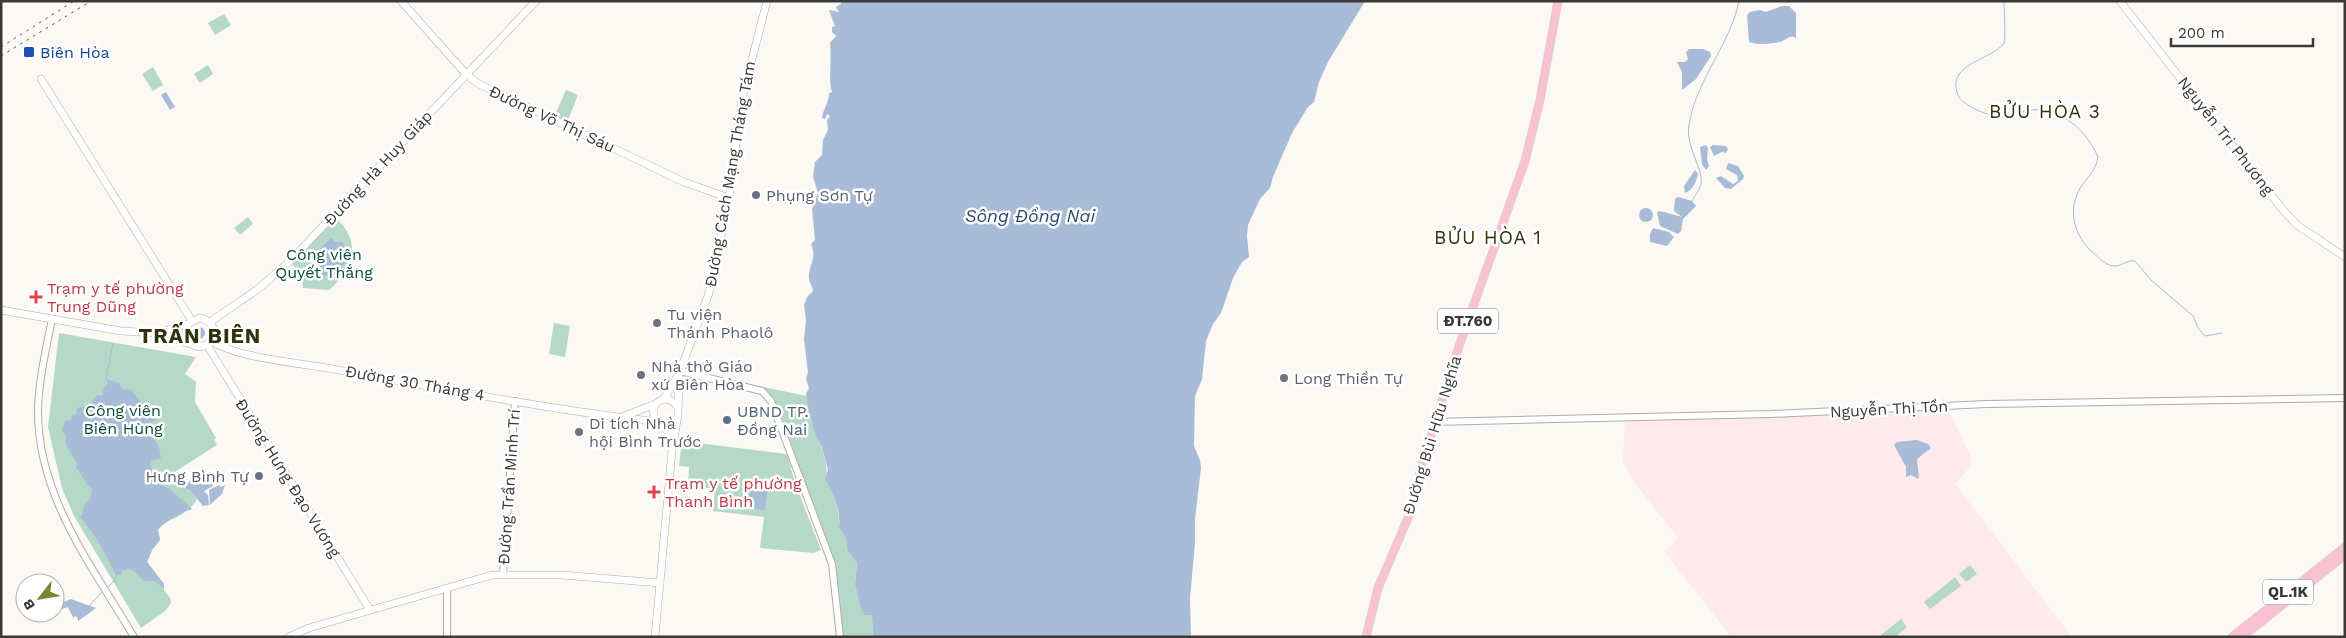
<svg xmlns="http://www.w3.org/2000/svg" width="2346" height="638" viewBox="0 0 2346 638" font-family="'Work Sans',sans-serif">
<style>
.industrial{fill:#fee9ed}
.medical{fill:#f3ebfc}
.green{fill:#b5d8c8}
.water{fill:#a8bbd7}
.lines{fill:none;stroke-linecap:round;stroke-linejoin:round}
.stream{stroke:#a8bbd7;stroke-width:1}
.tertiary-casing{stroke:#b0aca8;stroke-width:8}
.secondary-casing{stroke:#b0aca8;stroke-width:8}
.primary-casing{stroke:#d4d3d3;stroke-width:9}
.tertiary{stroke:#fff;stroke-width:6}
.secondary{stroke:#fff;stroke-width:7}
.primary{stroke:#f8c2d3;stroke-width:8}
.rail{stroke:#52504f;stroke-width:1;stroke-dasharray:2.5 5;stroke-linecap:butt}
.transit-dot{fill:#1a4fb4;stroke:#fff;stroke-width:2}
.worship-dot{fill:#6b7280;stroke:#fff;stroke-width:2}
.health-dot{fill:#e0444e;stroke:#fff;stroke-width:2}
.service-dot{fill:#5c6f8a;stroke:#fff;stroke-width:2}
.labels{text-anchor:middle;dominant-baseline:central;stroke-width:5;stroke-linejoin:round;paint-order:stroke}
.shield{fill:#fff;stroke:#767474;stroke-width:1}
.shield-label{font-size:15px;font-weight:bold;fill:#3b3938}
.transit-label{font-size:16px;fill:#164399;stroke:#fff;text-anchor:start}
.street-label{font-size:16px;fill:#3b3938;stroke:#fff}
.worship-label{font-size:16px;fill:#5b616d;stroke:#fff;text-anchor:start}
.park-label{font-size:16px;fill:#094e38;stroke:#fff}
.health-label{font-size:16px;fill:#be3a42;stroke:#fff;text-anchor:start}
.service-label{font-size:16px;fill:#4e5e75;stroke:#fff;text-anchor:start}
.water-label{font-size:18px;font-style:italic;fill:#2b466e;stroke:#fff}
.quarter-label{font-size:19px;letter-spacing:1px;fill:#303309;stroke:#fff}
.district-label{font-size:21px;font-weight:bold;letter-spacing:1px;fill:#303309;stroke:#fff}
</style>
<rect width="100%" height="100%" fill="#fcf8f4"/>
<!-- industrial -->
<polygon class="industrial" points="1948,409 1972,459 1968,469 1955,484 2072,637 1731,637 1664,551 1675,543 1677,537 1633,480 1623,462 1625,420"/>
<!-- medical -->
<polygon class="medical" points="646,489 662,491 662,497 645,495"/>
<!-- green -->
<g class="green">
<polygon points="224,14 231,25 215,35 208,23"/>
<polygon points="208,65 213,74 200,83 194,74"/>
<polygon points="153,67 163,85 153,91 142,74"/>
<polygon points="566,90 578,95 567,122 554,117"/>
<polygon points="248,217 253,224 240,235 234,228"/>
<path d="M336,218C362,242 354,269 329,290L303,288L302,278L292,263Z"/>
<polygon points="554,323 570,326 565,357 549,354"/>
<path d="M59,333L196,357L185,374L196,382L195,402L216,438L214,440L217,445L173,473C179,488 177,486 190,489L197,500L191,507V510H187C178,519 166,519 158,530L160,540L152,550L147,562L164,584V590L170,598L171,603L165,611L141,628L74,516L62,488L48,427Z"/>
<path d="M758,386L807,396C809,402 808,407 809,412C814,434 830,456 826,479C834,493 840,512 839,528L846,538L847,550L857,561L855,585L861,610L872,615L873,637H842L835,564L777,405L768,392Z"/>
<polygon points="682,441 787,454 795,483 821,550 814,553 760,548 764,517 713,511 715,489 688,486 689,467 679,466"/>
<polygon points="1970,565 1977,574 1966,582 1959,574"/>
<polygon points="1955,577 1961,586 1930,609 1924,602"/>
<polygon points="1901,619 1907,627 1895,637 1882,637 1881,635"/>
</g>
<!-- water -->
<g class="water">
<path d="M841,1H1365L1328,62L1319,82L1314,102L1308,107L1292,133L1273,177L1270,188L1260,199L1248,225L1247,236L1249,257L1242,262L1233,278L1221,313L1213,324L1206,341L1202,379L1195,396L1194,446L1200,460L1201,468L1195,519V543L1190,598L1191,637H873L872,615H865L861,610L855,585L857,562L847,550L846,538L839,528C841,512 834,493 825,479L828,470L822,447L816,436L809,412L806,393L809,389L806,378L808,373L804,339L806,320L804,305L807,297L813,291C812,285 808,281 809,275C810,262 817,258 811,244L815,240L812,209L818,193L813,177L815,162L822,155L823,140L828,130L827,120L830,116L827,114L825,119L822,118C823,109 829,103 829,93L832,92C828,78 832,59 830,43L836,36L832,32V27L835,26L829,10L839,12L836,7L841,4Z"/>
<path d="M1782,6H1789L1796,13V38C1789,34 1787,40 1780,42C1771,44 1757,45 1749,42L1747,15L1750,12L1760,10L1766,12Z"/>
<polygon points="1689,49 1703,49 1710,52 1711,56 1696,79 1682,90 1682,72 1677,62 1685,62 1688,59 1686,52"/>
<polygon points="166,92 175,107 170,110 161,95"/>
<polygon points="1706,145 1708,148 1707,159 1709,166 1706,170 1702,164 1700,147"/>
<polygon points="1713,145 1726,146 1728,149 1726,153 1722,152 1714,156 1710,147"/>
<polygon points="1728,163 1738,166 1744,176 1743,179 1731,189 1725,188 1716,178 1721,176 1733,184 1738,181 1737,175 1726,169"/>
<path d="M1695,170L1698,174C1696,182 1693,190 1685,193L1684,186Z"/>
<polygon points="1678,197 1692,201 1696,206 1683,219 1681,231 1678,234 1660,226 1657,212 1660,211 1682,217 1674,211 1675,199"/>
<circle cx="1646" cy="215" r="7"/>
<polygon points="1653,228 1669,232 1674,237 1667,246 1650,242 1650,234"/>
<polygon points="331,238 335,242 343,242 344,246 342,252 347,261 329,278 326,275 314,278 307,269 311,263 310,259"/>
<circle cx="199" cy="333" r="6"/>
<path d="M106,379L119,383L123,390L130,389L144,405L160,409L161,412L157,415L154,422H149C147,434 152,436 158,445C160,448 160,455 161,458L151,461L150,466L159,484L170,489L192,509C184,511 163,522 158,530L160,540L152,550L147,562L164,584V588L154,581C142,583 142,578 135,572C133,570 130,570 128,568L125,571L122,569L121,575H116L97,539L80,517L82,515L84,505L90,500L92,489L88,486L76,467L78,464C73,458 71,452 66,445V436L62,430L65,421L71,420L72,416L77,414L76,409L90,404L97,395H102L104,388L108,385Z"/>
<polygon points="1917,440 1928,444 1931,448 1917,459 1919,479 1911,475 1906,477 1906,467 1894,445 1897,442"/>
<polygon points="200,474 206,483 211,482 213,486 204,491 208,495 209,505 203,506 190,490 185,488 191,479"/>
<polygon points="751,484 768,486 765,510 748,508"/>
<polygon points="219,485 221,487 225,485 222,494 210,505 209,490"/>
<polygon points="71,599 96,608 78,621 77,617 74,616 74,619 68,607 62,609 56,605"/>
</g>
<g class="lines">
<!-- stream -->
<g class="stream">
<path d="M2004,1C2004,8 2006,39 2004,43C1993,60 1945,63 1958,95C1961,106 1994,118 2005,118C2014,118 2021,111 2030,110C2061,107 2087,131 2098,157C2096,169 2090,175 2083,184C2067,206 2072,232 2091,251C2097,256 2105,265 2113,266C2122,267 2127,259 2135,261L2151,280L2193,316L2198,328L2205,336L2222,333"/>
<path d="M1692,201C1694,196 1700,190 1701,184C1704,170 1685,146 1689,125C1696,80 1730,45 1739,1"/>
<polyline points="106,379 113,343"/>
<polyline points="107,588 115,580 116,575"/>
<polyline points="89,606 102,592"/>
</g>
<!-- tertiary casing -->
<g class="tertiary-casing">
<g id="tertiary">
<path d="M52,319C46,349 39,379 38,409C37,496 92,566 134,637"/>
<polyline points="680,371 762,391 771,401 832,564 840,637"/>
<polyline points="1434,422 1770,414 1987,404 2345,398"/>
<polyline points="503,574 515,401"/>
<polyline points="447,589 447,637"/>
</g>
</g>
<!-- secondary casing -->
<g class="secondary-casing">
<g id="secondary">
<polyline points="401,1 466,74 477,83 684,182 729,198"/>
<polyline points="2120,1 2283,210 2297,225 2345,257"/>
<polyline points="41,79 192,321"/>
<path d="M1,310L121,331L157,333L199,347L207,345L214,336C215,326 209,319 199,318L188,324L186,335L192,344"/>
<polyline points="210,322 258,289 290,261 536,1"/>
<polyline points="158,333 188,324"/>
<path d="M212,341C236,358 302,363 333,369C441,388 549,410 659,422"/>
<polyline points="207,345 370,610"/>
<polyline points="664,399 679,374 709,293 729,198 742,98 767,1"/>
<polyline points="622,417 655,404"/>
<path d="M677,418C667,429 655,424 653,410C657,398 669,395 677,406"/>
<polyline points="662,424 670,435 672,446"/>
<polyline points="289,637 309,628 492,575 562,575 660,583"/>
<polyline points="655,637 672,451 678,414 679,377"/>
</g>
</g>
<!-- primary casing -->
<g class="primary-casing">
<g id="primary">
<polyline points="1366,637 1378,588 1411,511 1422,464 1457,352 1525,161 1540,100 1558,1"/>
<polyline points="2232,637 2345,547"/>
<polyline points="2242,637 2345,555"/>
</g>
</g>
<!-- tertiary -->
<use href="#tertiary" class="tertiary"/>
<!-- secondary -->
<use href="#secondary" class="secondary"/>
<!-- primary -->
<use href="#primary" class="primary"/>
<!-- rail -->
<g class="rail">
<polyline points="1,47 74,1"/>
<polyline points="1,56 91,1"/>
</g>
</g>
<!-- markers -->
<rect class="transit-dot" x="23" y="46" width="12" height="12" rx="2.5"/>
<g class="worship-dot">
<circle cx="756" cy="195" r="5"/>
<circle cx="657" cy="323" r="5"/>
<circle cx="641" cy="375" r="5"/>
<circle cx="1284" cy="378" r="5"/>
<circle cx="579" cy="432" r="5"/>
<circle cx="259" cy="476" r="5"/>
</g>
<g class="health-dot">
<path d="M33.5 289.5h5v5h5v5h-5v5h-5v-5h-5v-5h5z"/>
<path d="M651.5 484.5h5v5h5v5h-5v5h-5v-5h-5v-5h5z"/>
</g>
<circle class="service-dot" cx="727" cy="420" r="5"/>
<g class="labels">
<!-- shield labels -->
<g class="shield">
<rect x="1438" y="308.5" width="60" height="25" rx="4"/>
<rect x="2263" y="579.5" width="50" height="25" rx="4"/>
</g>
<g class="shield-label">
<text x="1468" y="321">ĐT.760</text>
<text x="2288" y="592">QL.1K</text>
</g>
<!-- transit labels -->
<g class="transit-label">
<text x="40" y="52">Biên Hòa</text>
</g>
<!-- street labels -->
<g class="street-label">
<text transform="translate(552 119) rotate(25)">Đường Võ Thị Sáu</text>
<text transform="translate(2226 136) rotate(52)">Nguyễn Tri Phương</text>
<text transform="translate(378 168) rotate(-47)">Đường Hà Huy Giáp</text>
<text transform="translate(730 174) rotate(-80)">Đường Cách Mạng Tháng Tám</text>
<text transform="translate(415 383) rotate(10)">Đường 30 Tháng 4</text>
<text transform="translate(1889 409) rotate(-3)">Nguyễn Thị Tồn</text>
<text transform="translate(1432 435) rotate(-73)">Đường Bùi Hữu Nghĩa</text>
<text transform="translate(288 478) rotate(58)">Đường Hưng Đạo Vương</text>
<text transform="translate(509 487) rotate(-86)">Đường Trần Minh Trí</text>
</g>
<!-- worship labels -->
<g class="worship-label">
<text x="766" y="195">Phụng Sơn Tự</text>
<text x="667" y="314">Tu viện<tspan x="667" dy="18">Thánh Phaolô</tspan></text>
<text x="651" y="366">Nhà thờ Giáo<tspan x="651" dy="18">xứ Biên Hòa</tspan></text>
<text x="1294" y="378">Long Thiền Tự</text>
<text x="589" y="423">Di tích Nhà<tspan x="589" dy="18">hội Bình Trước</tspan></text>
<text x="249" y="476" text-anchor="end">Hưng Bình Tự</text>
</g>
<!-- park labels -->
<g class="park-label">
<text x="324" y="254">Công viên<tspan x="324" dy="18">Quyết Thắng</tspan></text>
<text x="123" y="410">Công viên<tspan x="123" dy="18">Biên Hùng</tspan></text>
</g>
<!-- health labels -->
<g class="health-label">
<text x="47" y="288">Trạm y tế phường<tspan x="47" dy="18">Trung Dũng</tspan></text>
<text x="665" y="483">Trạm y tế phường<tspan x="665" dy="18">Thanh Bình</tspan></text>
</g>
<!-- service labels -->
<g class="service-label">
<text x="737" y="411">UBND TP.<tspan x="737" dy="18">Đồng Nai</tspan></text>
</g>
<!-- water labels -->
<g class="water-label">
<text x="1030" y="215">Sông Đồng Nai</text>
</g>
<!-- quarter labels -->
<g class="quarter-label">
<text x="2045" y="111">BỬU HÒA 3</text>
<text x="1488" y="237">BỬU HÒA 1</text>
</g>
<!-- district labels -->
<g class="district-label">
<text x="200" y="335">TRẤN BIÊN</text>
</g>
</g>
<!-- border -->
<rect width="2346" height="638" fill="none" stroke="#3b3938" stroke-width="5"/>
<!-- north arrow -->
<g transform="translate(40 598) rotate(239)"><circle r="24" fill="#ffffff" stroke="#b1b0af"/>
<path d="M0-4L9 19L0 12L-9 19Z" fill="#7d842f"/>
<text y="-8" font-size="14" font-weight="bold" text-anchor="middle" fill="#3b3938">B</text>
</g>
<!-- scale -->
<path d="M2171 38v8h142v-8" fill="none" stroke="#3b3938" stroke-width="2.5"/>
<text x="2178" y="38" font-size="15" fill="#3b3938" stroke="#ffffff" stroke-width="4" paint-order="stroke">200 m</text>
</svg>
